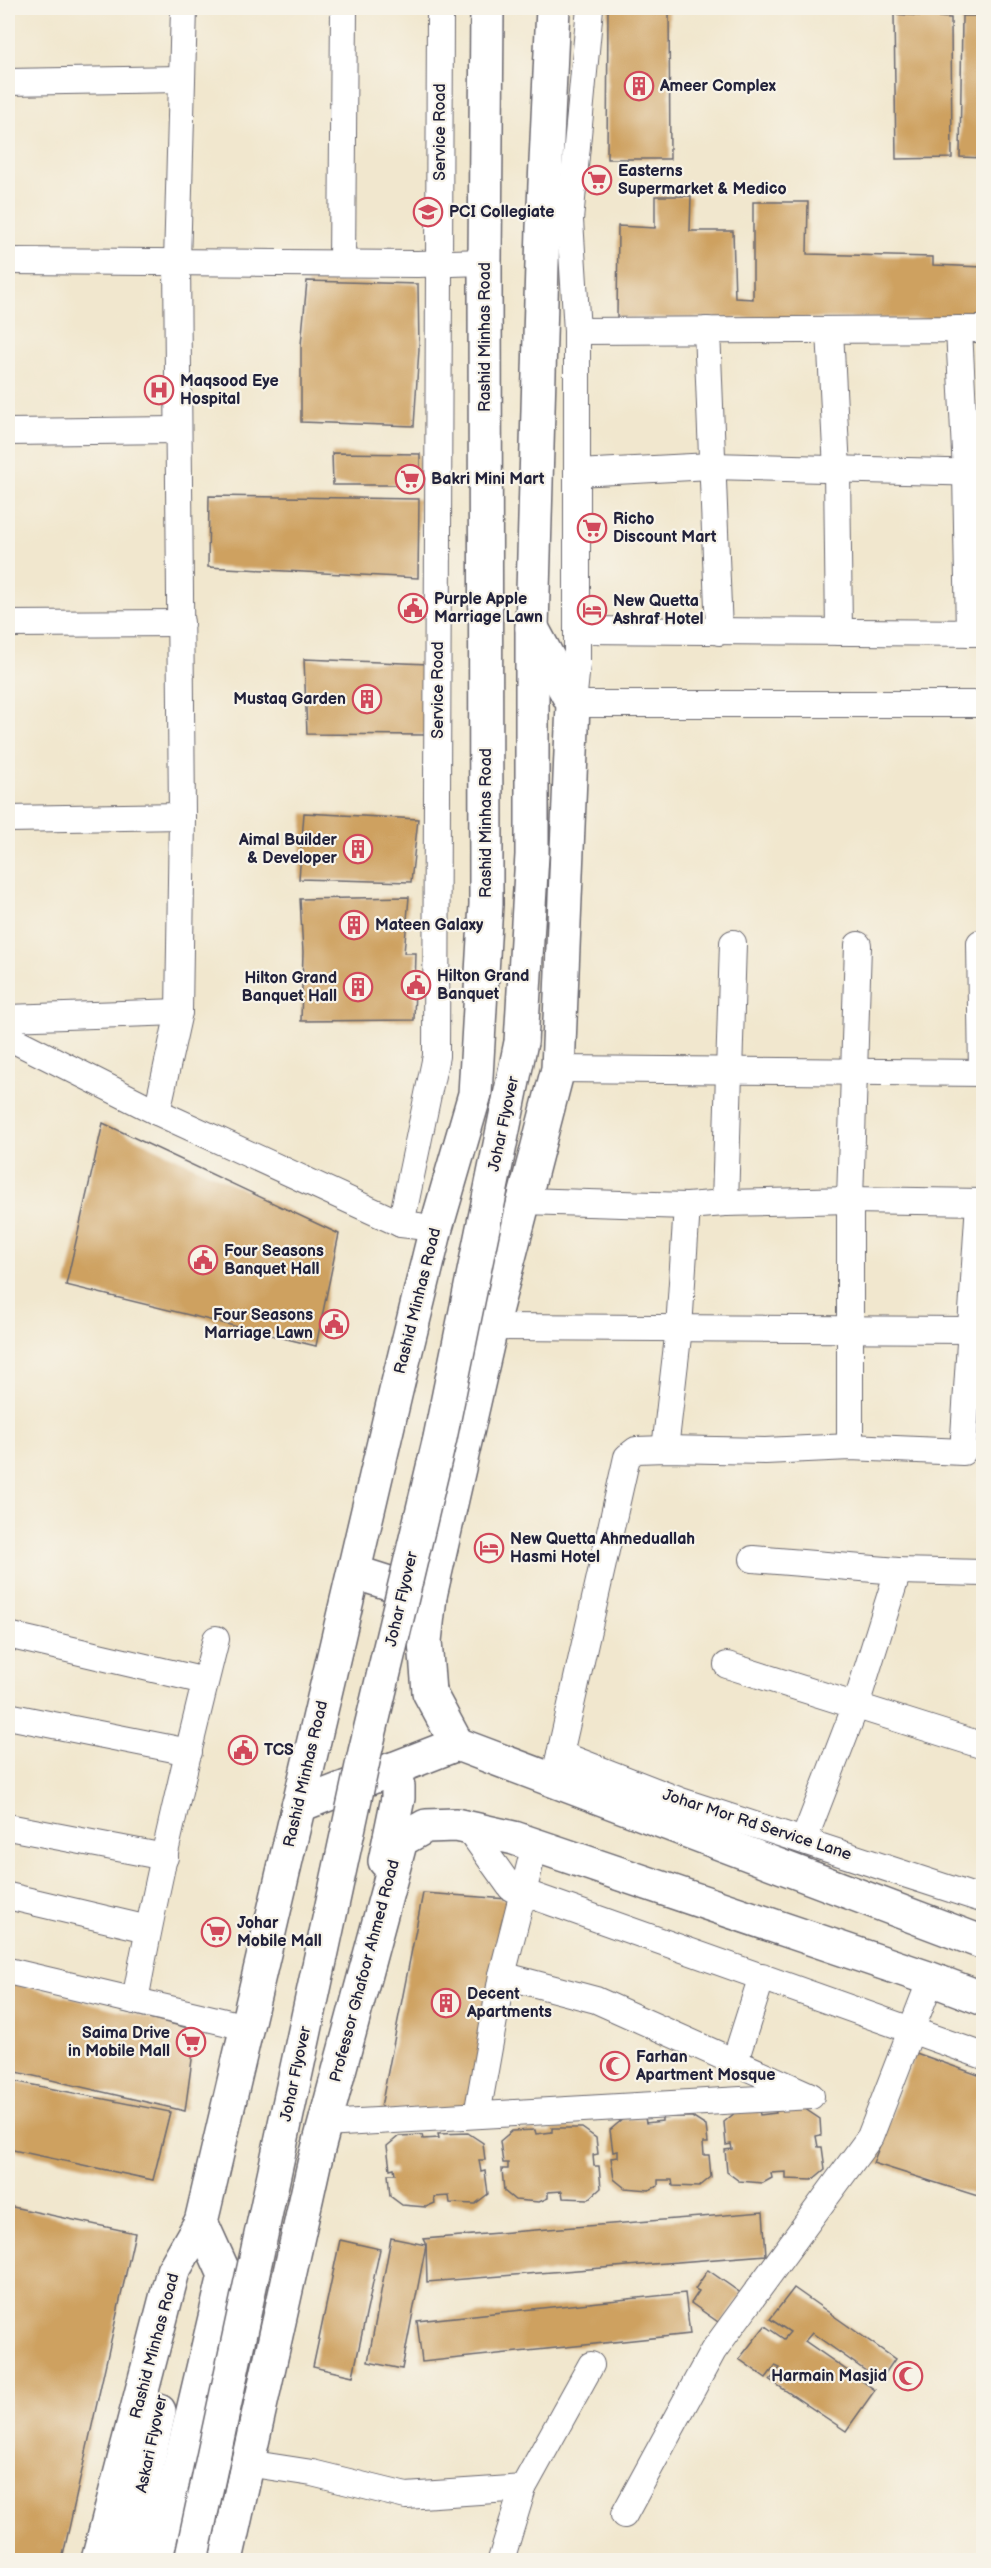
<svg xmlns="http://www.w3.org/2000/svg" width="991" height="2568" viewBox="0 0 991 2568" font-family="'Balsamiq Sans',sans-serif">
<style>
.building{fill:#cea161}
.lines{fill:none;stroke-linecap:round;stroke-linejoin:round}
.street-casing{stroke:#6a676e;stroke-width:28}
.primary-casing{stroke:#6a676e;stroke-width:36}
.street{stroke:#fff;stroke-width:26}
.primary{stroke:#fff;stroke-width:33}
.primary-bridge-casing{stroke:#6a676e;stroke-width:36;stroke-linecap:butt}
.primary-bridge{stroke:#fff;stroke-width:33}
.labels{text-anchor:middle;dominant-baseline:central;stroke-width:4.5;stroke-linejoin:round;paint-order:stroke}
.poi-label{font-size:16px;font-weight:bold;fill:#22223b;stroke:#f7f3e8;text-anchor:start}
.street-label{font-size:16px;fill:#22223b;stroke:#f7f3e8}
</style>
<rect width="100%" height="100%" fill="#f7f3e8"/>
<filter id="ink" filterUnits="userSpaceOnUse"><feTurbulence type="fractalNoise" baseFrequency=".0167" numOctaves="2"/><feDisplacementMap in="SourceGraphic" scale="12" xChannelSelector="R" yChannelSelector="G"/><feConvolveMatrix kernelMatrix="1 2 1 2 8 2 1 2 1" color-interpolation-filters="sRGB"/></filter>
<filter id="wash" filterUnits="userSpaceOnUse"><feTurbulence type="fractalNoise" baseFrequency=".008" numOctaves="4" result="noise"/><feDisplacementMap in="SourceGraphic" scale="24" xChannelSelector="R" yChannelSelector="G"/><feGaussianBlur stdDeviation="1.35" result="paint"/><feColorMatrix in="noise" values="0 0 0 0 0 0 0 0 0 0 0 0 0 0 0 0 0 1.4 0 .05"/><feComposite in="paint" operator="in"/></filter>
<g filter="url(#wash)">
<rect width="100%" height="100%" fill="#f1e7ce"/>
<g id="blocks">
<!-- building -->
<g class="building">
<polygon points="608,8 669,8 670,159 607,159"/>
<polygon points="894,14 951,18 952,158 896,159"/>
<polygon points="962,16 984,16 984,158 960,157"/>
<polygon points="655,196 691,196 690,231 733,231 735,298 753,299 753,202 808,202 807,254 933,257 933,265 984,267 984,319 617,318 618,226 655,228"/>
<polygon points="307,281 418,284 419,349 414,426 301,422 301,345"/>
<polygon points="332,453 420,454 420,485 333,485"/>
<polygon points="209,496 419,499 418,578 208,567"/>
<polygon points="304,659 428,664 428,735 307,734"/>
<polygon points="304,813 418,819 411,882 299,879"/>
<polygon points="409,897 404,953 416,953 414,1020 301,1021 303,952 300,899"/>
<polygon points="103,1123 339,1234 316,1346 66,1285"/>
<polygon points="423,1893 508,1899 471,2108 380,2112"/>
<polygon points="8,1982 196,2030 185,2111 8,2070"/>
<polygon points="916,2053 984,2077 984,2198 873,2163"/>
<polygon points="8,2080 170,2112 153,2180 8,2149"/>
<polygon points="775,2109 805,2109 820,2119 821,2135 816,2136 818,2147 822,2147 825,2169 812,2180 786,2179 786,2172 771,2173 772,2178 763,2183 739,2181 727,2172 725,2150 732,2149 731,2144 726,2145 724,2122 736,2112 759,2111 760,2115 776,2113"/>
<polygon points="662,2117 692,2117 706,2126 708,2143 703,2143 704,2155 709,2155 711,2177 699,2187 673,2186 672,2180 658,2180 658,2186 649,2190 625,2188 614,2179 611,2158 618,2157 618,2151 613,2152 610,2130 623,2119 645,2118 646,2123 662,2121"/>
<polygon points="552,2128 582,2128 596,2138 598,2154 593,2155 594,2166 599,2166 601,2188 589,2199 563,2198 562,2191 548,2192 548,2198 539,2202 515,2200 504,2191 502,2169 508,2169 508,2163 503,2163 500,2141 512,2131 535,2130 536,2134 552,2132"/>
<polygon points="468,2133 483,2143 485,2160 479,2160 481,2172 485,2171 488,2194 475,2204 450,2203 449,2196 434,2197 435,2203 426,2207 402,2205 390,2196 388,2174 395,2174 394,2168 390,2169 387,2146 399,2136 422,2135 423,2139 439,2138 438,2134"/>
<polygon points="8,2206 135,2233 62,2560 8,2560"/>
<polygon points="763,2212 766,2255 427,2282 426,2243 424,2239"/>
<polygon points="391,2238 426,2245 402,2369 368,2362"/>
<polygon points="340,2240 380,2249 353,2376 313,2367"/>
<polygon points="708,2270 742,2294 721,2324 691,2303 699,2291 695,2289"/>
<polygon points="794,2288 895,2359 880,2381 812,2333 805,2341 875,2390 846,2431 770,2380 780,2368 775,2366 766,2378 739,2359 765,2326 784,2339 790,2332 770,2319"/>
<polygon points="685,2293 690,2334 422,2362 417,2321"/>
</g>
</g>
</g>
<g filter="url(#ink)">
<use href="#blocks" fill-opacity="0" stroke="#6a676e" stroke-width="1.5"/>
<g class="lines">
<!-- street casing -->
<g class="street-casing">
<g id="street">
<polyline points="590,8 570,220 577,331 577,664 573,704 984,704"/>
<polyline points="8,82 181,79"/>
<polyline points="8,261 417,264 485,262"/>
<polyline points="342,263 344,8"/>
<polyline points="959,329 966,473 969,633"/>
<polyline points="707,330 719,632"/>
<polyline points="830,330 837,470 839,632"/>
<polyline points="577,331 984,329"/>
<polyline points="8,432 177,430"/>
<polyline points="577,473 711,466 984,473"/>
<polyline points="8,624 181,623"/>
<polyline points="577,630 984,633"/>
<polyline points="8,819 182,816"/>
<polyline points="980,943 982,1073"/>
<polyline points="8,1018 179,1012"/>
<polyline points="8,1037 157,1112 401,1224 418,1226"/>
<polyline points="558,1069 984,1073"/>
<polyline points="157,1112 179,1012 182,816 177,262 184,8"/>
<polyline points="523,1201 687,1206 725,1203 850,1200 984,1202"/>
<polyline points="725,1203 733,943"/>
<polyline points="401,1224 436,1056 440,8"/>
<polyline points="491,1327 971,1330"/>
<polyline points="850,1447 850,1200 858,945"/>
<polyline points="665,1449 679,1328 687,1206"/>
<polyline points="753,1559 898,1571 984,1573"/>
<polyline points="8,1635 205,1681"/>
<polyline points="727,1665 984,1746"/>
<polyline points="8,1716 189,1752"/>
<polyline points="560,1754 627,1457 636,1450 665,1449 765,1451 850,1447 963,1452 979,1202"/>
<polyline points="556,1770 560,1754 681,1801 984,1900"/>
<polyline points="8,1827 165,1857"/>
<polyline points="468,1828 511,1888 984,2056"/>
<polyline points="804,1840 856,1705 898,1571"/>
<polyline points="8,1896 148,1929"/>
<polyline points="8,1971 246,2027"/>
<polyline points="502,1975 535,1845"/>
<path d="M135,2001C157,1879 186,1759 216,1639"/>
<polyline points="735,2061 762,1976"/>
<polyline points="324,2124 811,2096 596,2000 502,1975 477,2115"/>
<polyline points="247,2463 312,2473 406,2496 523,2488 501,2560"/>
<polyline points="523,2488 591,2365"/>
<polyline points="624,2515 713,2351 870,2137 931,1979"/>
</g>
</g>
<!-- primary casing -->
<g class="primary-casing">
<g id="primary">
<polyline points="521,1042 532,855 532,628 543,228 553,8"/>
<polyline points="354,1572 430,1596"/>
<polyline points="457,1744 429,1692 425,1641 430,1596 491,1327 558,1069 573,704 532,628"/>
<polyline points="298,1806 457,1744 984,1943"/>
<polyline points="385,1861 398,1798 398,1786 392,1769"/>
<polyline points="98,2560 173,2271 201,2222 396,1391 436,1228 475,1094 486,904 485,262 487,8"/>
<polyline points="126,2560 159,2411"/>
<polyline points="158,2560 225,2275 201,2222"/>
<polyline points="226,2560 314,2164 401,1840 426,1826 456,1825 514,1838 931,1979 984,1999"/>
</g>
</g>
<!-- street -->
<use href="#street" class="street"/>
<!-- primary -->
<use href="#primary" class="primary"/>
<!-- primary-bridge casing -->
<g class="primary-bridge-casing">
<polyline id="primary-bridge" points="191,2560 365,1752 440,1438 521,1042"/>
</g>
<!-- primary-bridge -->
<use href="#primary-bridge" class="primary-bridge"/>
</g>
</g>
<!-- icons -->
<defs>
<g id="building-ring" transform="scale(1.5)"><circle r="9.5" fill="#f7f3e8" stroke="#d1495b" stroke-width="1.5"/><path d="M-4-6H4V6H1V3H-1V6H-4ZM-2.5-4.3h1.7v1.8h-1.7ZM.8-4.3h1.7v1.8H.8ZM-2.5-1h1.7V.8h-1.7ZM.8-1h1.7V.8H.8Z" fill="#d1495b"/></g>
<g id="supermarket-ring" transform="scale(1.5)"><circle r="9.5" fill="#f7f3e8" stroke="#d1495b" stroke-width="1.5"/><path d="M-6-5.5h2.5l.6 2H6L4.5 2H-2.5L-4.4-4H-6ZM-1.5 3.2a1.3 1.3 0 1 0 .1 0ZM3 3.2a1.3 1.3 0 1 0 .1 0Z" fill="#d1495b"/></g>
<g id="university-ring" transform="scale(1.5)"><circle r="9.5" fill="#f7f3e8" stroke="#d1495b" stroke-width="1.5"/><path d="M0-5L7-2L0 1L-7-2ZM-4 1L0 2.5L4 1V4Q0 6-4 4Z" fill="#d1495b"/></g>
<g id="hospital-ring" transform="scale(1.5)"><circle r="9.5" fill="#f7f3e8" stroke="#d1495b" stroke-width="1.5"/><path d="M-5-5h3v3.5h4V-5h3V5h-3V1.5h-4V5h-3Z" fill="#d1495b"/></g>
<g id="civic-ring" transform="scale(1.5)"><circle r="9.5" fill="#f7f3e8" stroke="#d1495b" stroke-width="1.5"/><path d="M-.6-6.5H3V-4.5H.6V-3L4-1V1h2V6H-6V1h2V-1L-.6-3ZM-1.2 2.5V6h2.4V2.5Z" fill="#d1495b"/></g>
<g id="hotel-ring" transform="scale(1.5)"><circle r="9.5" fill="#f7f3e8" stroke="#d1495b" stroke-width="1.5"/><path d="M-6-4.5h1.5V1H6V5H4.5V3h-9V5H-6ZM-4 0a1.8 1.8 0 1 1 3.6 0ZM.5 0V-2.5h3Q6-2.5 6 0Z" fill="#d1495b"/></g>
<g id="mosque-ring" transform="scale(1.5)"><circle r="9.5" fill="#f7f3e8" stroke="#d1495b" stroke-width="1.5"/><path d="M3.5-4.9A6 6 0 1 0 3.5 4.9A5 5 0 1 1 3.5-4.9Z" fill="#d1495b"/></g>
</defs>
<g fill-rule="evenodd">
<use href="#building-ring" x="639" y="86"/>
<use href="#supermarket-ring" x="597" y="180"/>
<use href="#university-ring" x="428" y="212"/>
<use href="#hospital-ring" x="159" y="390"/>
<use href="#supermarket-ring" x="410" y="479"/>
<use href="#supermarket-ring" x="592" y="528"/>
<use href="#civic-ring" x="413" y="608"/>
<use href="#hotel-ring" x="592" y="610"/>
<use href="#building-ring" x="367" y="699"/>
<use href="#building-ring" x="358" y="849"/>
<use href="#building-ring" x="354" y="925"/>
<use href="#civic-ring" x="416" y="985"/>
<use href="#building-ring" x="358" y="987"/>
<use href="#civic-ring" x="203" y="1260"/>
<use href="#civic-ring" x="334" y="1324"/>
<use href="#hotel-ring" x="489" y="1548"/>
<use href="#civic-ring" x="243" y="1750"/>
<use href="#supermarket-ring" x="216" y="1932"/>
<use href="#building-ring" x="446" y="2003"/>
<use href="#supermarket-ring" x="191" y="2042"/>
<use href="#mosque-ring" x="615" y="2066"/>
<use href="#mosque-ring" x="908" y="2376"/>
</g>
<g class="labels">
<!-- poi labels -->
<g class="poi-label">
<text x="660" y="86">Ameer Complex</text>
<text x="618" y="171">Easterns<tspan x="618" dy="18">Supermarket &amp; Medico</tspan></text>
<text x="449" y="212">PCI Collegiate</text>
<text x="180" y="381">Maqsood Eye<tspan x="180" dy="18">Hospital</tspan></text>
<text x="431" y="479">Bakri Mini Mart</text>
<text x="613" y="519">Richo<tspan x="613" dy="18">Discount Mart</tspan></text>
<text x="434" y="599">Purple Apple<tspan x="434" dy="18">Marriage Lawn</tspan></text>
<text x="613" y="601">New Quetta<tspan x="613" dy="18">Ashraf Hotel</tspan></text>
<text x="346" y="699" text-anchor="end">Mustaq Garden</text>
<text x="337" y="840" text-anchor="end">Aimal Builder<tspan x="337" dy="18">&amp; Developer</tspan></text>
<text x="375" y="925">Mateen Galaxy</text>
<text x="437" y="976">Hilton Grand<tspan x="437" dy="18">Banquet</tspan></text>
<text x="337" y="978" text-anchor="end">Hilton Grand<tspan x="337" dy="18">Banquet Hall</tspan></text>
<text x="224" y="1251">Four Seasons<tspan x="224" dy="18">Banquet Hall</tspan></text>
<text x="313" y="1315" text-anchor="end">Four Seasons<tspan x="313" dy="18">Marriage Lawn</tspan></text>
<text x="510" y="1539">New Quetta Ahmeduallah<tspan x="510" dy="18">Hasmi Hotel</tspan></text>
<text x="264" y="1750">TCS</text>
<text x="237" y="1923">Johar<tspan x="237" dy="18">Mobile Mall</tspan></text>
<text x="467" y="1994">Decent<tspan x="467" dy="18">Apartments</tspan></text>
<text x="170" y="2033" text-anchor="end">Saima Drive<tspan x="170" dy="18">in Mobile Mall</tspan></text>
<text x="636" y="2057">Farhan<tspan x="636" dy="18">Apartment Mosque</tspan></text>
<text x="887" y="2376" text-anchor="end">Harmain Masjid</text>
</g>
<!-- street labels -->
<g class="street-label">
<text transform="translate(440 132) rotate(-90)">Service Road</text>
<text transform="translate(485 337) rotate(-90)">Rashid Minhas Road</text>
<text transform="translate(438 690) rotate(-90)">Service Road</text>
<text transform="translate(486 823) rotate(-90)">Rashid Minhas Road</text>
<text transform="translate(504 1124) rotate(-78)">Johar Flyover</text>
<text transform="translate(418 1301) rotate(-76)">Rashid Minhas Road</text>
<text transform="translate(402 1599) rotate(-77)">Johar Flyover</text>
<text transform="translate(306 1774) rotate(-77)">Rashid Minhas Road</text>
<text transform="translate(757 1825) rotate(18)">Johar Mor Rd Service Lane</text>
<text transform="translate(365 1971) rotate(-75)">Professor Ghafoor Ahmed Road</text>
<text transform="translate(296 2074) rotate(-78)">Johar Flyover</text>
<text transform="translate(155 2346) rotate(-75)">Rashid Minhas Road</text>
<text transform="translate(152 2444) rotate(-78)">Askari Flyover</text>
</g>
</g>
<!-- margin -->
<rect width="991" height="2568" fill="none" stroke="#f7f3e8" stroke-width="30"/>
</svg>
